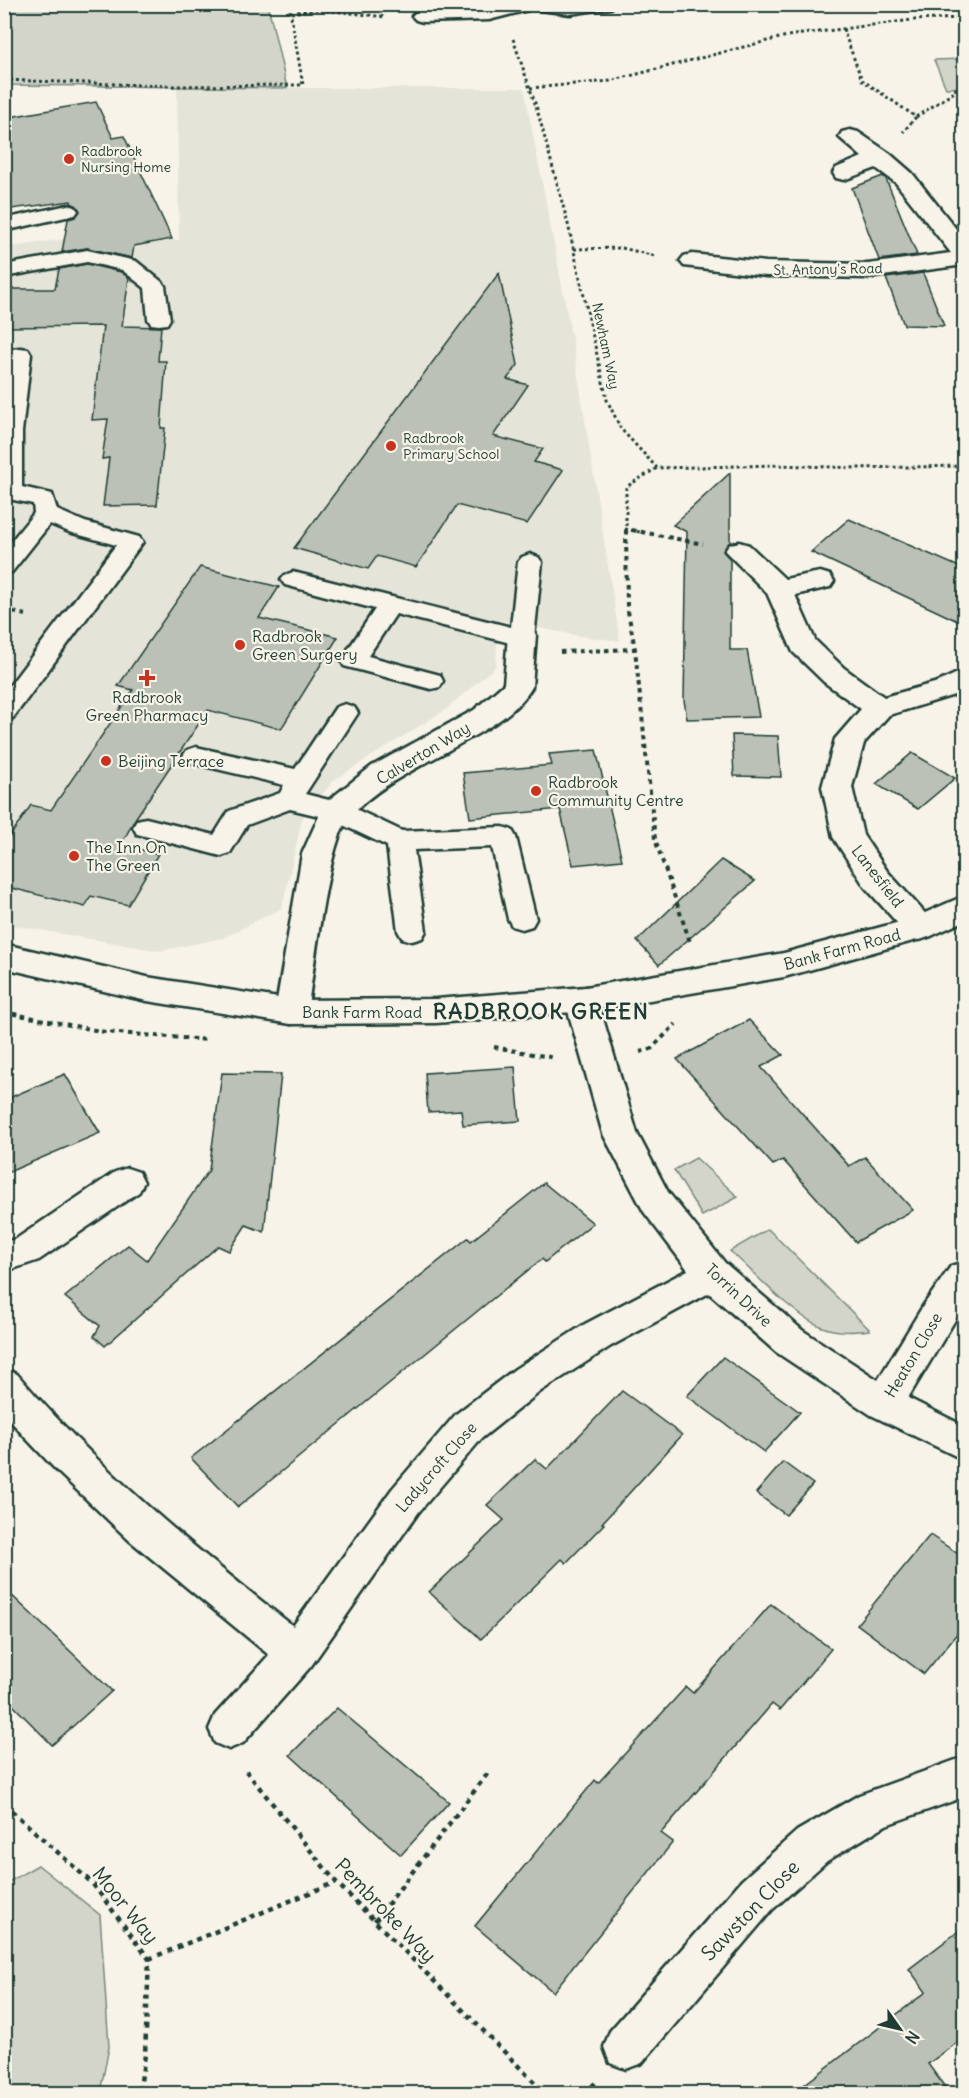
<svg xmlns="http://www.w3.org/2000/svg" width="969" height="2098" viewBox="0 0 969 2098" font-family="Delius,sans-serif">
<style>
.built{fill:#e5e4d9}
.green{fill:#d3d5ca;stroke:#79897f;stroke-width:1.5}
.building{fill:#bbc1b6;stroke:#1f3d34;stroke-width:1.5}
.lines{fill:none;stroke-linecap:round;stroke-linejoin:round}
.service-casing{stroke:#1f3d34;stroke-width:5}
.minor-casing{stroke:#1f3d34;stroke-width:5}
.tertiary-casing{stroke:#1f3d34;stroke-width:5}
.path-far2{stroke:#1f3d34;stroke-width:3;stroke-dasharray:3 3;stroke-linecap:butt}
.path-far1{stroke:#1f3d34;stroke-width:4;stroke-dasharray:4.5 4.5;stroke-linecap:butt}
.path{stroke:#1f3d34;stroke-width:4.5;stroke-dasharray:5 5;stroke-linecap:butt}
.service{fill:#f7f3e8;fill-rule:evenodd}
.minor{fill:#f7f3e8;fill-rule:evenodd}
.tertiary{fill:#f7f3e8;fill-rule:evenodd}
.poi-dot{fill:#c8321e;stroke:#f7f3e8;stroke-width:2}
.labels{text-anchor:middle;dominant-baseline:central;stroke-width:4.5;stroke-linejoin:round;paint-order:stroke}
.far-poi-label{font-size:14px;fill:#1f3d34;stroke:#f7f3e8;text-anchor:start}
.far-street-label{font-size:14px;fill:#1f3d34;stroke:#f7f3e8}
.poi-label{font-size:16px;fill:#1f3d34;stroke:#f7f3e8;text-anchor:start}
.street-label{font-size:16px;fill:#1f3d34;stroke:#f7f3e8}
.near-street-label{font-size:20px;fill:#1f3d34;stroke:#f7f3e8}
.district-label{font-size:22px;font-weight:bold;letter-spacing:1.5px;fill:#1f3d34;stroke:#f7f3e8}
</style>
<rect width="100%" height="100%" fill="#f7f3e8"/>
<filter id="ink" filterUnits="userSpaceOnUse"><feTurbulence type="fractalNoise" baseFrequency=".0167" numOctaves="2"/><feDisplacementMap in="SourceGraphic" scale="12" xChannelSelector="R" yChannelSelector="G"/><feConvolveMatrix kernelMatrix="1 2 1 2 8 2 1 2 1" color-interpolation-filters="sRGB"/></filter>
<g filter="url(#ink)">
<!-- built -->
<polygon class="built" points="177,88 524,88 572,338 620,641 580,636 498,620 496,666 445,710 334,780 302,819 282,908 223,938 160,951 5,924 5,248 97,234 160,241 179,240"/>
<!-- green -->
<g class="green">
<polygon points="4,5 268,5 287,88 5,85"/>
<polygon points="964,59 964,87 946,88 934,60"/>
<polygon points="696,1158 738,1197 702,1216 674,1170"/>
<path d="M768,1229L870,1330C853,1332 836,1333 820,1326C791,1314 754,1272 730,1251Z"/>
<polygon points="38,1865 100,1915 109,2047 100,2093 5,2093 5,1884"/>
</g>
<!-- building -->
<g class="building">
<polygon points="96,102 113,138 124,136 172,239 134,246 132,258 87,248 62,252 68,219 75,217 80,211 77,206 71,203 71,201 4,210 4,118"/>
<polygon points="883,176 886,179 917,255 879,260 852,188"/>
<polygon points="87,264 121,272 129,278 122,326 161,327 158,361 166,361 161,428 165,428 157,505 103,506 109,458 102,459 108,419 92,420 103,326 4,327 4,289 55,289 59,269"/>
<polygon points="499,273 518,365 507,379 528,385 493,436 543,449 534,462 563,470 527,524 457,505 416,567 377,556 368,569 294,548"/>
<polygon points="923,273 944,326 904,325 886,278"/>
<polygon points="730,473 730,542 723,551 730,559 730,650 747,650 759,717 687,719 684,700 687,532 673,525"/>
<polygon points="849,519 964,569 964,624 811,552"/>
<polygon points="200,567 279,587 259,618 338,637 281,729 208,710 135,819 121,845 158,854 128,905 91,896 85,907 4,886 4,845 31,805 51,810 133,690 118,686"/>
<polygon points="732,735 778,736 781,777 734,776"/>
<polygon points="596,750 622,860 573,865 560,809 470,818 463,773 552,765 549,754"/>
<polygon points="912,753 955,778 918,809 876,784"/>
<polygon points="721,860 755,881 659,965 637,941"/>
<polygon points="749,1020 783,1055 761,1067 849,1166 865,1157 913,1210 856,1242 783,1160 773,1165 677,1059"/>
<polygon points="515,1067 520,1121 463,1125 461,1110 428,1112 425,1073"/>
<polygon points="222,1073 281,1074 264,1232 246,1225 229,1251 218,1246 105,1346 94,1336 100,1326 65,1297 128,1245 147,1260 209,1170"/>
<polygon points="65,1074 100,1133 4,1174 4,1100"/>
<polygon points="544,1183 593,1223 545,1262 542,1259 491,1300 238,1507 191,1458 468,1238 471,1241"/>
<polygon points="723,1357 800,1412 764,1452 687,1396"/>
<polygon points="622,1391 682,1435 602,1523 604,1524 566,1563 562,1559 481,1639 429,1592 504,1520 487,1505 535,1459 547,1469"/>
<polygon points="783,1462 813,1484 786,1515 756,1493"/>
<polygon points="930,1535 964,1558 964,1625 924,1674 857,1624"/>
<polygon points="4,1588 112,1691 52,1745 4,1696"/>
<polygon points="771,1604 831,1649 780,1710 772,1704 661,1833 673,1842 553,1992 475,1926 595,1780 598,1783 686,1687 693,1693"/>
<polygon points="337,1708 449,1802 401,1855 290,1755"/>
<polygon points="964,1927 964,2042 962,2039 928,2064 950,2094 792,2094 926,1992 909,1969"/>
</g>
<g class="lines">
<!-- service casing -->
<g class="service-casing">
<g id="service">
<polygon points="68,205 75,207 78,211 75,215 4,231 4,219"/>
<polygon points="87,250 136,261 162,282 165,286 170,319 167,324 159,325 151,324 148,319 145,288 122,270 87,262 4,277 4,265"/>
<polygon points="20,348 28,349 31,354 22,432 22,487 52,494 57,510 85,522 139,537 143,542 13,718 4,720 4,693 116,545 69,532 50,524 12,572 4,575 4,550 34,513 33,504 4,498 4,393 9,354 12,349"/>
<polygon points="530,554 538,557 542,562 534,638 531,644 522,646 396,614 368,656 440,675 443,681 440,687 431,689 344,666 341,660 375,609 285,585 281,580 285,575 293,572 511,627 518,562 522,557"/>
<polygon points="345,704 354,707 358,713 305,794 345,804 402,831 503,827 512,830 516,837 536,919 532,926 522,929 512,926 508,919 492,847 414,850 426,931 422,938 412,941 402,938 398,931 387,846 328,818 290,809 247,825 230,853 221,856 137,834 133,827 137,820 146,818 214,835 229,811 280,793 284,785 187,762 183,756 187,750 196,747 295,769 336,707"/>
</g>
</g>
<!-- minor casing -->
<g class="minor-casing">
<g id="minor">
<polygon points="505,4 614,4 611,8 570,14 532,9 489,20 423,22 416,20 412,16 416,12 423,10 476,9"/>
<polygon points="850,130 858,132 889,153 912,173 964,239 964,265 868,278 766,276 684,266 680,261 684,256 692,254 766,262 868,264 951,253 896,183 876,168 844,180 836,178 833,173 836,168 862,157 839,137 842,132"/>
<polygon points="739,542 749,545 785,579 820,572 830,575 834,581 830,587 795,595 815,640 844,668 884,697 938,682 964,670 964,692 889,715 864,743 852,787 863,835 887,871 931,920 936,928 931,936 920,940 909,936 865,887 833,837 822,787 835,739 861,709 824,682 793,652 767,593 725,551 729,545"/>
<path d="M522,626L532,628L536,635L532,687C514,717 478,733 449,750C415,769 377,787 350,816C327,841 314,973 307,1012L303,1021L291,1024L279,1021L275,1012L302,854L325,803L372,766L474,710L504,684L508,635L512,628Z"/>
<path d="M586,987L597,990L602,999L599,1005L637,1133L668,1192L725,1263L802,1330L878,1380L923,1306L951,1266L964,1262V1305L908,1398L964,1426V1460L871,1415L776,1352L709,1293L611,1346L541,1391L482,1438L418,1513L311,1666L243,1743L229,1749L215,1743L209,1729L215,1715L269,1655L129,1540L57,1471L23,1435L4,1413V1369L17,1374C99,1470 194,1548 293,1626L392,1489L456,1414L515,1369L585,1324L688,1270L644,1212L603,1134L566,1004L575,990Z"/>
<polygon points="127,1168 139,1172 144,1182 139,1192 39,1260 4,1272 4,1242 16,1239 115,1172"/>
<polygon points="964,1757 964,1797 886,1825 827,1861 772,1910 642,2063 626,2069 610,2063 604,2047 610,2031 742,1880 797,1831 859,1795"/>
</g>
</g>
<!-- tertiary casing -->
<g class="tertiary-casing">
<polygon id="tertiary" points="964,896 964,921 931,936 784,977 586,1011 436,1023 291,1024 147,1001 4,968 4,944 147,977 291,1000 436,999 586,987 784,953 911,919"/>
</g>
<!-- path-far2 -->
<g class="path-far2">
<polyline points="291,13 316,9 386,17"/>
<polyline points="843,29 862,80 916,117 903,132"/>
<polyline points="513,39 537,109 568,224 607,400 621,429 657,468"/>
<polyline points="4,80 172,86 303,85 289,4"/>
<polyline points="530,88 610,81 787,36 912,20 964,18"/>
<polyline points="916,117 956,91 955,87"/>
<polyline points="574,249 622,248 655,256"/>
<polyline points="625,529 640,532"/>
<polyline points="626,532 626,487 657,468 779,465 856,468 964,466"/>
</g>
<!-- path-far1 -->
<g class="path-far1">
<polyline points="626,530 627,606 635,649 655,839 690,942"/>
<polyline points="632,530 703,544"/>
<polyline points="4,610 30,616"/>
<polyline points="560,652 635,649"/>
<polyline points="4,1012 105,1032 208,1040"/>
<polyline points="494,1047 555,1058"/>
<polyline points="640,1052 651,1049 676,1024"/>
</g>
<!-- path -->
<g class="path">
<polyline points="246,1771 336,1882 546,2094"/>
<polyline points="4,1804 92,1883 149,1959 145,2055 139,2094"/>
<polyline points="375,1921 488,1773"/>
<polyline points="149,1959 336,1882"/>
<polyline points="585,2094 596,2082"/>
</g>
<!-- service -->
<use href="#service" class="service"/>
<!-- minor -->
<use href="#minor" class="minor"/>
<!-- tertiary -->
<use href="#tertiary" class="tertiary"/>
</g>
</g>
<!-- markers -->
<g class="poi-dot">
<circle cx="69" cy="159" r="6"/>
<circle cx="391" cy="446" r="6"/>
<circle cx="240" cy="645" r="6"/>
<path d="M144 669h6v6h6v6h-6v6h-6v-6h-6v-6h6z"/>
<circle cx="106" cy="761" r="6"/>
<circle cx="536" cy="791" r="6"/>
<circle cx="74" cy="856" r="6"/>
</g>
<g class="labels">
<!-- far-poi labels -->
<g class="far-poi-label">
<text x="81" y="151">Radbrook<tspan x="81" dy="16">Nursing Home</tspan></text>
<text x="403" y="438">Radbrook<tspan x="403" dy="16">Primary School</tspan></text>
</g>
<!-- far-street labels -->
<g class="far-street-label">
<text transform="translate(828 269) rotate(-1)">St. Antony's Road</text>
<text transform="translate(606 346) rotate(78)">Newham Way</text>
</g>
<!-- poi labels -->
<g class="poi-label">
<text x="252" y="636">Radbrook<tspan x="252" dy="18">Green Surgery</tspan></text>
<text x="147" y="697" text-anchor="middle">Radbrook<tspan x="147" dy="18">Green Pharmacy</tspan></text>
<text x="118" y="761">Beijing Terrace</text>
<text x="548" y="782">Radbrook<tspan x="548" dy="18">Community Centre</tspan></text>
<text x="86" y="847">The Inn On<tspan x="86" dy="18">The Green</tspan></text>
</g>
<!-- street labels -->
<g class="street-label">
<text transform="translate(423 753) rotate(-31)">Calverton Way</text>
<text transform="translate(878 876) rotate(52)">Lanesfield</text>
<text transform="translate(842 949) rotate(-15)">Bank Farm Road</text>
<text x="362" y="1012">Bank Farm Road</text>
<text transform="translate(739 1295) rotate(43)">Torrin Drive</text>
<text transform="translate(913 1355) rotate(-59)">Heaton Close</text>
<text transform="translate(436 1467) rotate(-49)">Ladycroft Close</text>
</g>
<!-- near-street labels -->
<g class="near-street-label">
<text transform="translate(126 1905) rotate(51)">Moor Way</text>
<text transform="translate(386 1910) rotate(46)">Pembroke Way</text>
<text transform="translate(750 1910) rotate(-46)">Sawston Close</text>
</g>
<!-- district labels -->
<g class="district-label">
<text x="541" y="1011">RADBROOK GREEN</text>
</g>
</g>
<!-- margin -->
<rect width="969" height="2098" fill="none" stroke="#f7f3e8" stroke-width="24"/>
<rect x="12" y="12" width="945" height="2074" fill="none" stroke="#1f3d34" stroke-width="2" filter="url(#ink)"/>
<!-- north arrow -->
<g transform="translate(900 2029) rotate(124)" stroke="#f7f3e8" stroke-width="4.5" paint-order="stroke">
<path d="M0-4.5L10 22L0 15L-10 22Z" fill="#1f3d34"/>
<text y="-9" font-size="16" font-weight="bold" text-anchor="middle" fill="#1f3d34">N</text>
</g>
</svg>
